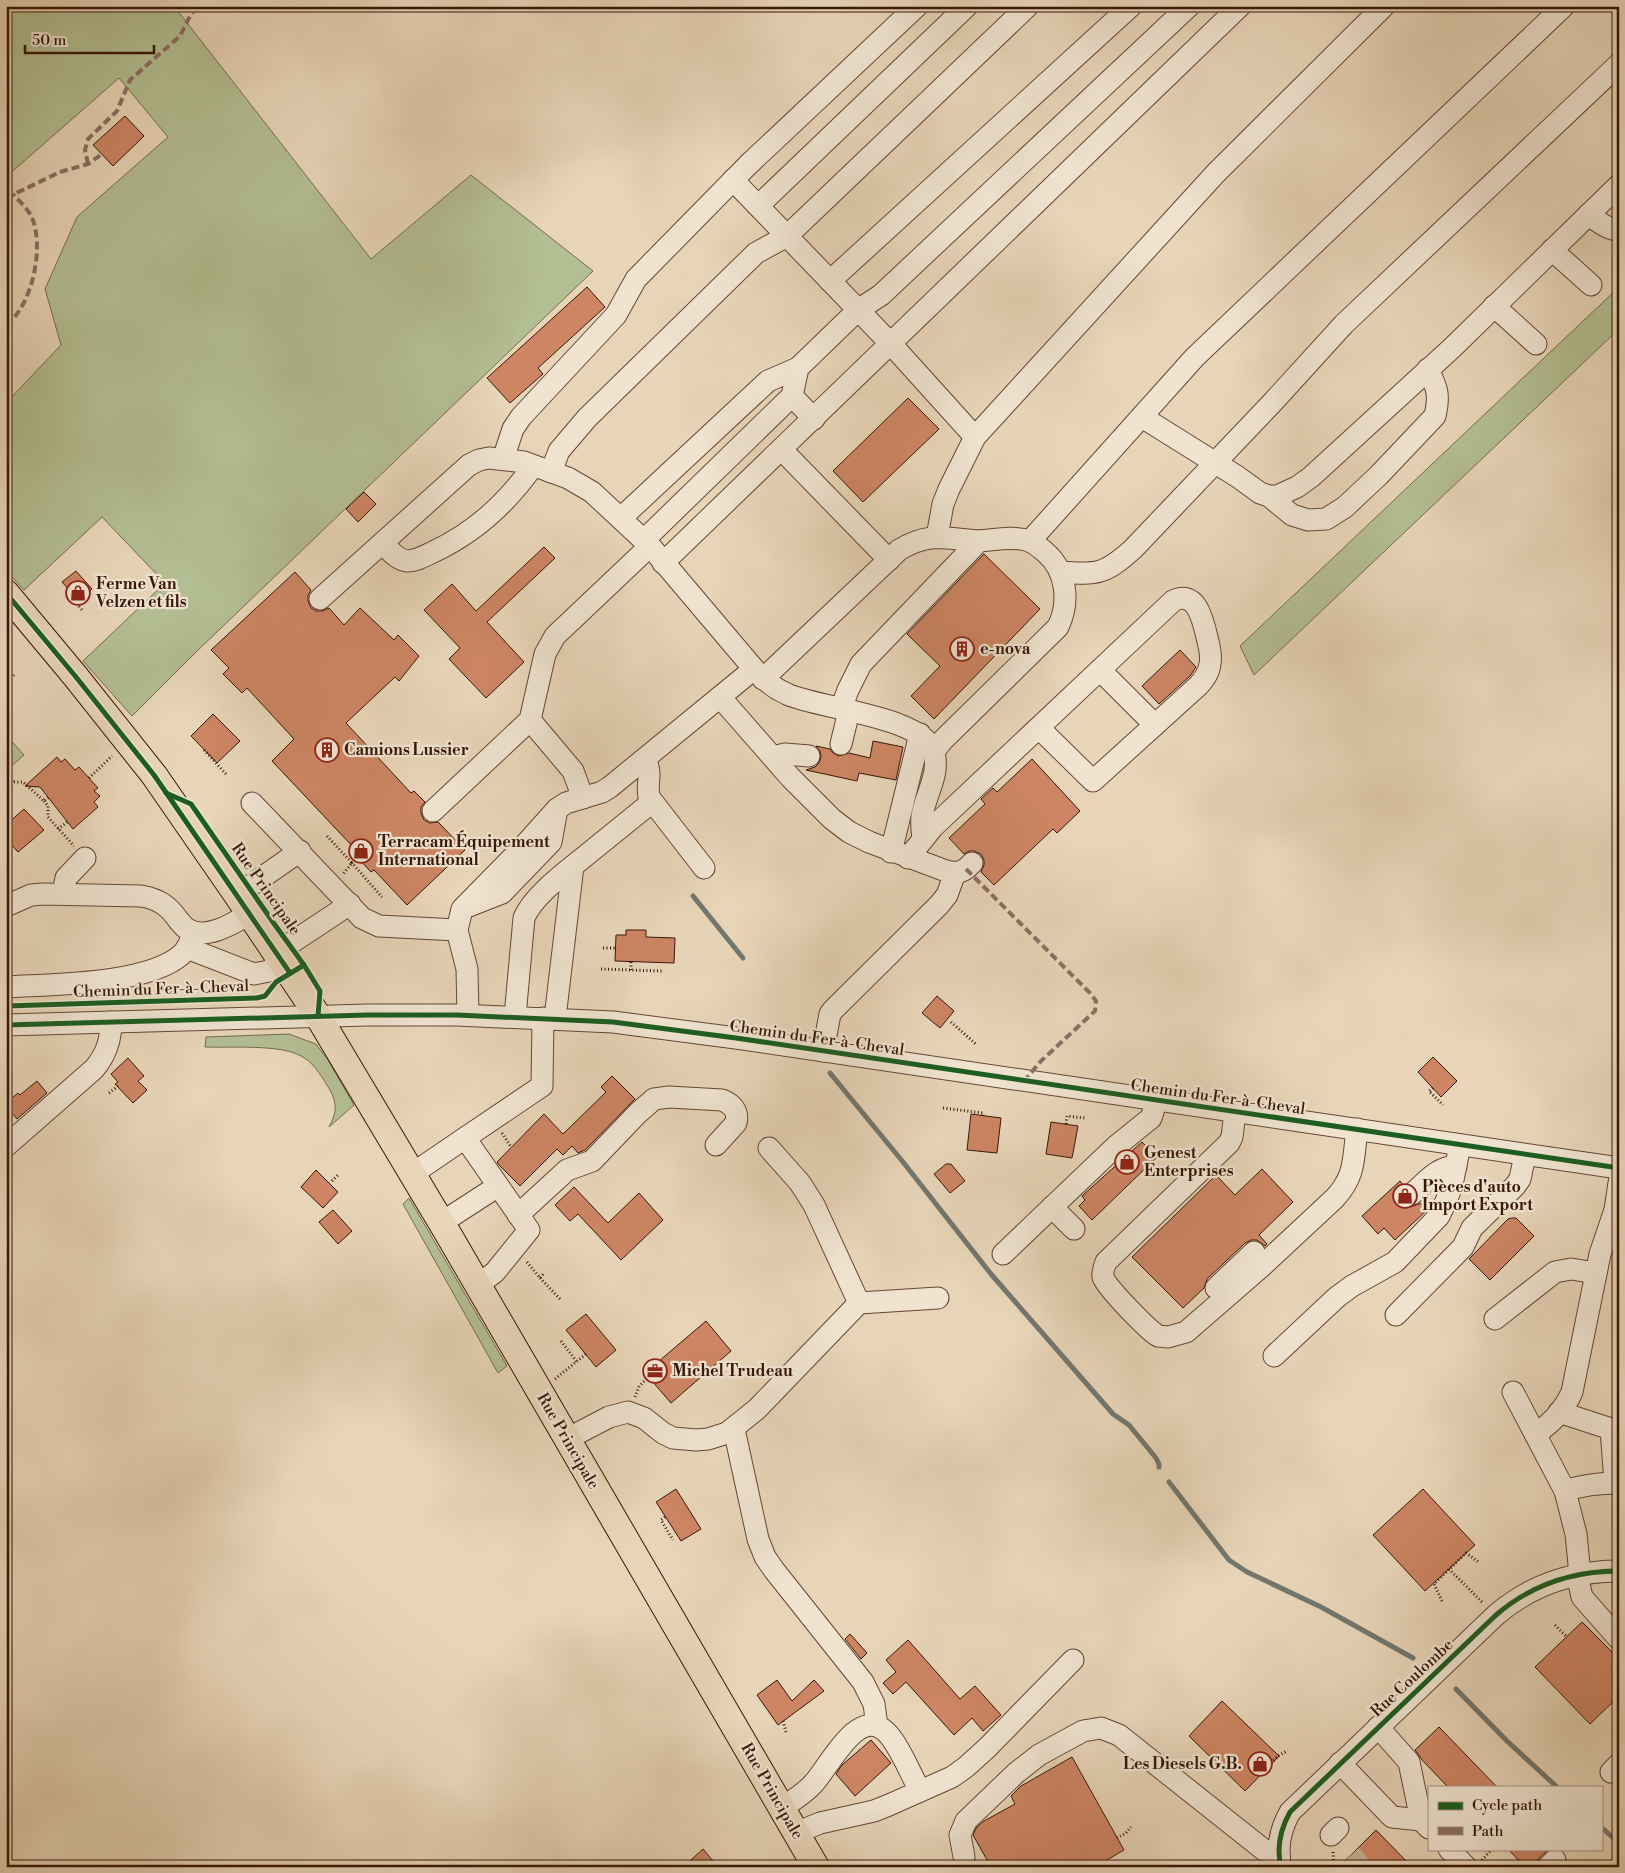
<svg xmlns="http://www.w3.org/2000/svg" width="1625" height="1873" viewBox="0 0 1625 1873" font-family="'Libre Bodoni',serif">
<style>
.green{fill:#b3be92;stroke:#766a4d}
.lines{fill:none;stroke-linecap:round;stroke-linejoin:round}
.stream{stroke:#72776f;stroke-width:5}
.building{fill:#cd8563;stroke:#381608}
.minor-tunnel{stroke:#c5af95;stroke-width:21;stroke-dasharray:21 11;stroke-linecap:butt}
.minor-casing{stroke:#644634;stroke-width:23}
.major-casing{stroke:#381608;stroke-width:28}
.path{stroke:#381608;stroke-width:3;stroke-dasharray:1 2.5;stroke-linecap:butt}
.minor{stroke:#f0e4d1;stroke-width:21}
.major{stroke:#e8d5b8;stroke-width:26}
.quiet{stroke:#8d6e63;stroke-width:4;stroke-dasharray:8 4;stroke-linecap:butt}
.cycleway-casing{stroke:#f0e4d1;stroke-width:8}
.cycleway{stroke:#1b5e20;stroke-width:5}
.labels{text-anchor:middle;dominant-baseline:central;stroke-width:4.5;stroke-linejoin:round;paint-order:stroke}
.poi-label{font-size:16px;font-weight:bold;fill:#381608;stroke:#f0e4d1;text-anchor:start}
.street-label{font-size:16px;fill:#381608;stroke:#f0e4d1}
</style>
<rect width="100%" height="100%" fill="#e8d5b8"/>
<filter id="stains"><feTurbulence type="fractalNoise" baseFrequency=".004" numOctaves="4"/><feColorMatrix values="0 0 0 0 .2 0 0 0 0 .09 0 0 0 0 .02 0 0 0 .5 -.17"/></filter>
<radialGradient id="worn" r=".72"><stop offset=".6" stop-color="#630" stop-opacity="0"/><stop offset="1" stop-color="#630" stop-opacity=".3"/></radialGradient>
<!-- green -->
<g class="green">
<polygon points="6,6 174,6 371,259 471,175 593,271 193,655 132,716 83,661 165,583 102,517 24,590 6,570 6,403 61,345 45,289 77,217 168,137 119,78 6,177"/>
<polygon points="1619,287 1619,329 1254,675 1240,646"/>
<polygon points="6,735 24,755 6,771"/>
<path d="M289,1034L316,1044L328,1060L354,1105L329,1127C338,1111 337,1101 327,1085C320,1074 313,1062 301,1056C280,1044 231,1048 205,1047L206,1037Z"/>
<polygon points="409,1198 507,1366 498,1373 403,1204"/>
</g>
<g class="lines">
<!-- stream -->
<g class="stream">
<polyline points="693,896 743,958"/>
<polyline points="830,1073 903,1162 991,1274 1113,1414 1129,1425 1156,1458 1159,1464 1159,1467"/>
<polyline points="1169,1482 1229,1560 1247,1572 1321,1607 1413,1658"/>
<polyline points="1456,1689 1507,1741 1557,1787"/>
<polyline points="1601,1827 1619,1843"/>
</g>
</g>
<!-- building -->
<g class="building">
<polygon points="125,116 144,136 113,166 93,145"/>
<polygon points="587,287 605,307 538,368 543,374 510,403 487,378"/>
<polygon points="908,398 939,429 863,502 833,471"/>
<polygon points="364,492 376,504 358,522 346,509"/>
<polygon points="544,547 555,558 487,622 524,662 486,698 449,659 460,648 424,610 452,584 476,611"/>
<polygon points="984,554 1040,609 934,719 911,696 940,666 907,634"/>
<polygon points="76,571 92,589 78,600 62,582"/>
<polygon points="295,572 311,590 308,595 308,601 311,608 316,611 322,611 329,608 344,625 360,608 394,640 398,635 419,656 399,681 395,677 346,723 411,793 414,791 425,802 421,807 421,813 424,820 430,823 438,822 465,850 407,905 374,870 371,872 358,858 350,850 353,847 272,761 294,739 247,688 242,693 223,674 229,668 211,650"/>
<polygon points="1180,650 1196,667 1190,676 1159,704 1142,686"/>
<polygon points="213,714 240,741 217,763 191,736"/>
<polygon points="873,741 903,747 896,780 859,773 857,781 806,770 815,767 819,763 821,757 820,751 816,746 830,749 833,753 839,756 849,753 870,758"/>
<polygon points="57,757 61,762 65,759 75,770 79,767 98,788 94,791 100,796 94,802 98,807 73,829 40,787 25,786"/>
<polygon points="1032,759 1080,811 1057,833 1053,829 994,885 981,872 984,865 984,860 981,854 974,851 969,851 964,854 949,838 985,804 981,799 993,788 997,792"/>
<polygon points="24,809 44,830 18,852 6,839 6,825"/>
<polygon points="626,930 646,930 646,937 675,938 674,963 615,961 616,935 626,935"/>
<polygon points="937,996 954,1011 940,1028 922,1013"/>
<polygon points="1433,1057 1457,1081 1441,1097 1418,1072"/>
<polygon points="128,1058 144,1076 138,1081 147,1090 133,1103 115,1084 118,1082 111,1074"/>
<polygon points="612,1076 635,1099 585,1150 578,1153 572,1146 563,1155 557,1149 520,1186 499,1165 497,1162 544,1114 563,1134 606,1092 601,1087"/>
<polygon points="37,1081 47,1093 17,1119 6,1106 6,1103 18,1093 20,1095"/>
<polygon points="971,1114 1001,1118 997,1153 967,1150"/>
<polygon points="1051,1122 1078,1126 1072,1158 1046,1154"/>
<polygon points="1142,1142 1157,1157 1092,1220 1079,1206 1085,1200 1082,1196"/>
<polygon points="946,1164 951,1164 965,1181 950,1193 934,1174"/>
<polygon points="1262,1169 1293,1202 1259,1235 1267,1244 1265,1246 1257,1240 1251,1240 1245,1243 1207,1279 1204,1288 1183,1308 1132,1257 1216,1175 1235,1195"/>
<polygon points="316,1170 338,1192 323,1208 301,1187"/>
<polygon points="1400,1181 1403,1185 1400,1190 1400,1196 1403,1203 1408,1206 1414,1206 1420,1203 1427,1210 1395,1240 1384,1228 1378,1234 1362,1216"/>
<polygon points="574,1187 608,1223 639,1193 663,1220 621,1260 578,1214 570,1221 555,1205"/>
<polygon points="333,1210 352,1231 338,1244 319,1222"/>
<polygon points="1512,1218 1516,1218 1534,1236 1490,1280 1469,1259 1508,1219"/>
<polygon points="586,1314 616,1350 596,1367 566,1330"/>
<polygon points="706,1321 731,1351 671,1403 645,1373"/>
<polygon points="676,1489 701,1529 681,1541 656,1502"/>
<polygon points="1423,1489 1475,1545 1425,1591 1373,1535"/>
<polygon points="1582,1622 1619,1659 1619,1696 1590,1724 1535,1667"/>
<polygon points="850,1634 867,1653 861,1659 845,1639"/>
<polygon points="908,1640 960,1699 975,1686 1001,1715 983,1731 972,1718 954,1735 906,1682 893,1694 883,1683 896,1672 886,1660"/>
<polygon points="777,1680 792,1701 814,1680 824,1691 778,1725 757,1695"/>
<polygon points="1222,1701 1279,1756 1245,1791 1189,1736"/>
<polygon points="1439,1727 1497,1787 1448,1787 1422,1760 1415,1750"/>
<polygon points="871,1740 891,1763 855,1796 836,1774 842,1765"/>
<polygon points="1072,1757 1124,1850 1095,1867 991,1867 973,1835 976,1828 984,1821 1015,1804 1011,1796 1021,1786"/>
<polygon points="1376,1830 1412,1867 1338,1867 1351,1855"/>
<polygon points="703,1849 718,1867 683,1867"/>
<polygon points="1508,1849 1549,1849 1539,1858 1535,1867 1525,1867"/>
</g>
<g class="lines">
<!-- minor-tunnel -->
<polyline class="minor-tunnel" points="1351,1855 1362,1867"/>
<!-- minor casing -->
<g class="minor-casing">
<g id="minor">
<polyline points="967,6 758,206 891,344 975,437"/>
<polyline points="733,180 758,206"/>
<path d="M1589,214C1598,223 1606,228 1619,231"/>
<polyline points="1552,250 1591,285"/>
<polyline points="830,281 1131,6"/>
<polyline points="1494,306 1536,344"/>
<polyline points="792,396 798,368 858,310 881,295 1189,6"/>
<polyline points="1142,417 1238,477 1260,493 1269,496 1277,496 1297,487 1311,477 1452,348 1619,185"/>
<polyline points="782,450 889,560"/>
<polyline points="503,459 513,429 521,417 616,315 636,279 748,165 917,6"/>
<polyline points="551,472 559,451 587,418 756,253 787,236 1028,6"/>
<path d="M1269,496L1292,515L1308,520L1326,519L1345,507L1379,475L1435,416C1440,394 1437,388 1428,369"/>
<polyline points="621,518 768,381 798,368"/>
<polyline points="937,537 943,504 949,489 975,437 1216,173 1384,6"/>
<polyline points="644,540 792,396 814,419"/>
<polyline points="1030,541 1195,357 1564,6"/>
<path d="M383,543C389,550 397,560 407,561C416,561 425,556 433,552C474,533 507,503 533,466"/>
<polyline points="663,563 1240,6"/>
<path d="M1061,572C1098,575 1105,574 1133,549L1272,403L1344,324L1619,64"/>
<path d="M320,599L469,465L479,460L489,458L524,462L568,478L592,492L650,546L754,669C764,680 773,688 787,694C819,709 925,716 934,753C940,775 925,795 922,816C921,824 922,831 923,839"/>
<polyline points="1100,670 1155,725"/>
<path d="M763,679L899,550C930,531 946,539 979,541"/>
<path d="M720,697L790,777L832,819L849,832L869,842L946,871C958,874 964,872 972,863"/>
<path d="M841,709L848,690L861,664L979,541C994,540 1011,536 1026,540C1034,542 1039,547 1045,552C1067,571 1070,602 1058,627L943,740L934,751"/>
<polyline points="530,720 573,771 583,798"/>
<polyline points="841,744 849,711"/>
<polyline points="773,757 785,754 809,756"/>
<path d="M645,759C653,775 646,782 649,797L704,868"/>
<polyline points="252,803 362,918 379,926 457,930"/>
<polyline points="433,811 530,720 545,654 555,636 650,546"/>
<polyline points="891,852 920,734"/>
<path d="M908,858L933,827L1173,601C1197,589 1203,621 1207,637C1209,646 1212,655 1210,664C1209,673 1204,679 1199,685L1093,781L1039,728"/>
<polyline points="63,893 66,878 85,858"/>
<polyline points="237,895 300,851"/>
<path d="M6,906L31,895L43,894L141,896C159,899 169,906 179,921C182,924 184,927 187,929C206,941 234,923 249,914"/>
<polyline points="469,906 502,893 551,842 557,809"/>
<polyline points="187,948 254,974 269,971 281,960"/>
<polyline points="276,953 350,904"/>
<path d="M6,987C52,984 146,985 181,955C188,949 191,940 194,932"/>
<polyline points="468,1015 467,969 457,930 462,909 522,848 557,809 566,803 602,792 610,787 754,669"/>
<path d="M515,1016L524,918C533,895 570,869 589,853C610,836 631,819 652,802"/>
<polyline points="555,1018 573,866"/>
<polyline points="6,1025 367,1015 457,1015 613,1022 736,1038 1619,1168"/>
<polyline points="823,1051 830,1014 833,1010 939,905 947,895 955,873"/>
<path d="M1235,1112L1232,1137L1229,1143L1106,1262C1104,1267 1102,1272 1103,1277C1107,1288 1147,1329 1158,1336L1168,1337L1186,1332L1262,1266L1335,1198C1356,1175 1353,1159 1357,1129"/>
<polyline points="465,1138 542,1086 543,1018"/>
<path d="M6,1146L94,1069C106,1055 111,1041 111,1022"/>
<polyline points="412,1174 465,1138 529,1230 495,1272 478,1285"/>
<polyline points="1619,1183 1615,1210 1619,1211"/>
<path d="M1412,1194C1426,1182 1437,1167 1456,1166"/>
<polyline points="1052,1207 1074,1229"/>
<path d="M518,1215L567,1170L592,1161L638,1113L654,1099L669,1097L722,1100C732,1104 739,1111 736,1123L716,1145"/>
<polyline points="441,1223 498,1186"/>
<polyline points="1003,1254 1115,1147 1151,1118 1157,1100"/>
<polyline points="1216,1288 1254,1252"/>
<polyline points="859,1303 938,1298"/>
<polyline points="1396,1315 1463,1247 1472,1228 1515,1186 1520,1179 1525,1155"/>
<polyline points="1495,1319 1555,1272 1571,1269 1596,1273"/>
<polyline points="1274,1356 1337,1297 1352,1286 1395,1262 1439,1216 1447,1199 1452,1185 1460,1145"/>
<polyline points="1513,1392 1565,1491 1576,1534 1580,1575"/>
<polyline points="1559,1412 1611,1429 1615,1483"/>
<polyline points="734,1429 758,1539 765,1557 774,1570 863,1682 874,1704 877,1726"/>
<path d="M1535,1434C1551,1424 1564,1410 1572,1392L1600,1254L1615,1210"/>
<polyline points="567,1439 609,1417 628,1412 644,1418 663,1433 673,1438 696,1440 708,1439 727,1433 757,1409 859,1303 814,1205 800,1183 769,1148"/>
<path d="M1565,1491C1582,1485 1600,1483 1619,1483"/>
<polyline points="1577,1575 1582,1597 1619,1639"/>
<polyline points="1378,1727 1409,1762 1421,1820 1429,1828"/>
<polyline points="1340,1763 1392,1817 1421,1820"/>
<polyline points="1611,1772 1619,1764"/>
<path d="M782,1808C793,1800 804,1794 813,1784C828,1769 857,1706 885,1731C898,1742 911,1775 920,1791"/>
<polyline points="796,1833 820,1823 874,1811 889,1805 952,1777 966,1767 987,1748 1073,1660"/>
<polyline points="1331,1835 1338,1828"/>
<polyline points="1449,1849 1466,1867"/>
<polyline points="964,1857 960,1835 966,1821 1016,1773 1039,1755 1083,1731 1101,1728 1119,1735 1264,1850 1279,1854"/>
<path d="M1281,1867C1276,1847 1280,1830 1290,1812L1496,1615C1531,1585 1573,1571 1619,1571"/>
<polyline points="1548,1867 1555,1860"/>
</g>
</g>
<!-- major casing -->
<g class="major-casing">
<polyline id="major" points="6,593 76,677 154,775 237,895 318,1016 447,1232 816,1867"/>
</g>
<!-- path -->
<g class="path">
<polyline points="75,597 72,598 83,611"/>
<polyline points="6,683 14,675"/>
<polyline points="204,750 226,774"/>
<polyline points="89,778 112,756"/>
<polyline points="6,789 14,782 23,782 44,801 49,797"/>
<polyline points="44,801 48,806 48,817 74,846"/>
<polyline points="58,829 67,822"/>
<polyline points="327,836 352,863 343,874"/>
<polyline points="358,858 352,863 382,897"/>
<polyline points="603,948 616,948"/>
<polyline points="631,962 631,970"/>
<polyline points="601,969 662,971"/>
<polyline points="951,1022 977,1045"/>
<polyline points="1433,1088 1429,1091 1443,1105"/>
<polyline points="109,1093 118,1086"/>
<polyline points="943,1108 983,1113 983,1116"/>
<polyline points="1066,1124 1067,1116 1085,1118"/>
<polyline points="502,1133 511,1147"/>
<polyline points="332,1181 338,1175"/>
<polyline points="527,1262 540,1278 544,1273"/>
<polyline points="540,1278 561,1300"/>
<polyline points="561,1341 577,1362"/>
<polyline points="555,1379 586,1354"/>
<polyline points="635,1397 639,1387 648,1377"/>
<polyline points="665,1517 661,1520 673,1540"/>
<polyline points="1449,1569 1482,1602"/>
<polyline points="1442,1601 1434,1584 1466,1553 1480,1563"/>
<polyline points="1555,1625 1567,1637"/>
<polyline points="783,1721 786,1732"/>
<polyline points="1266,1768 1278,1756 1287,1751"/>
<polyline points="1117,1838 1126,1833 1131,1827"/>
<polyline points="1333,1852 1334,1867"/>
<polyline points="1482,1860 1492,1849"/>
</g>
<!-- minor -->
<use href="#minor" class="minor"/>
<!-- major -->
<use href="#major" class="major"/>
<!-- quiet -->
<g class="quiet">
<polyline points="88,164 85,150 88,139 117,111 130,80 180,36 190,16 198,6"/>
<polyline points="6,198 60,172 88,164 102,154"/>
<path d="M6,325C33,306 46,242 30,214C26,207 18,200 13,194"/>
<polyline points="966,869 1090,993 1096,1001 1095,1011 1041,1061 1024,1081"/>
</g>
<!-- cycleway casing -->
<g class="cycleway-casing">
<g id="cycleway">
<polyline points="6,593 76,677 154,775 290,973"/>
<polyline points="166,793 191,804 275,925 304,965 320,991 318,1016"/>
<polyline points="6,1006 257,998 265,996 276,982 304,965"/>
<polyline points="6,1025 367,1015 457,1015 613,1022 736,1038 1619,1168"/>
<path d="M1281,1867C1276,1847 1280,1830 1290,1812L1496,1615C1531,1585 1573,1571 1619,1571"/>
</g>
</g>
<!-- cycleway -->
<use href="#cycleway" class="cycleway"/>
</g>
<!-- icons -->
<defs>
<g id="shop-ring" transform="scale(1.25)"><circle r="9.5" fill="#f0e4d1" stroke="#8f2418" stroke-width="1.5"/><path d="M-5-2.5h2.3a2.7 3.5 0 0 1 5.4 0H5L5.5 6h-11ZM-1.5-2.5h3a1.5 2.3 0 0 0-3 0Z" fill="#8f2418"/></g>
<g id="building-ring" transform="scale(1.25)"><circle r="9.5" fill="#f0e4d1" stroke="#8f2418" stroke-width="1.5"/><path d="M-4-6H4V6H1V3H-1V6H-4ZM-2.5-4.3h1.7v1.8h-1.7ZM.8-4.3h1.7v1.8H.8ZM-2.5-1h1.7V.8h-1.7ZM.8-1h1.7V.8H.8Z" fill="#8f2418"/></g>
<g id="office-ring" transform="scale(1.25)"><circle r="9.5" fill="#f0e4d1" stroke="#8f2418" stroke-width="1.5"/><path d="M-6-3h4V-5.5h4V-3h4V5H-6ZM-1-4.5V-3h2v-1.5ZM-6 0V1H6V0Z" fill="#8f2418"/></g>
</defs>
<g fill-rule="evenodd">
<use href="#shop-ring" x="78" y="593"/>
<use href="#building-ring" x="962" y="649"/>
<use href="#building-ring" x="327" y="750"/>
<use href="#shop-ring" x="361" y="851"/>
<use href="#shop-ring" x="1127" y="1162"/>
<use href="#shop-ring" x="1405" y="1196"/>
<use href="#office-ring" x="655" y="1371"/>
<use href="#shop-ring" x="1260" y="1764"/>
</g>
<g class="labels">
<!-- poi labels -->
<g class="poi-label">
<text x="96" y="584">Ferme Van<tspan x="96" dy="18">Velzen et fils</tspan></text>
<text x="980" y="649">e-nova</text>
<text x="344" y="750">Camions Lussier</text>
<text x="378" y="842">Terracam Équipement<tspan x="378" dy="18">International</tspan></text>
<text x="1144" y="1153">Genest<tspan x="1144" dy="18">Enterprises</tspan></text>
<text x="1422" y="1187">Pièces d'auto<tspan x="1422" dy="18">Import Export</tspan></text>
<text x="672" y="1371">Michel Trudeau</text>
<text x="1242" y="1764" text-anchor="end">Les Diesels G.B.</text>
</g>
<!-- street labels -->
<g class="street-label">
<text transform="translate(266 889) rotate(55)">Rue Principale</text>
<text transform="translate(161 989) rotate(-2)">Chemin du Fer-à-Cheval</text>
<text transform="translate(817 1038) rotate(8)">Chemin du Fer-à-Cheval</text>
<text transform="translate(1218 1097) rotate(8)">Chemin du Fer-à-Cheval</text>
<text transform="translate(568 1441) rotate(60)">Rue Principale</text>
<text transform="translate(1412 1678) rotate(-43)">Rue Coulombe</text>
<text transform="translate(772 1791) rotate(60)">Rue Principale</text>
</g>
</g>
<!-- margin -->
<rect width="1625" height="1873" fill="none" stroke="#e8d5b8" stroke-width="25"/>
<rect x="8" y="8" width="1610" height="1858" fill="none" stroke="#381608" stroke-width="2.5"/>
<rect x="12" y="12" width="1600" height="1848" fill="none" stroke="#381608"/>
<!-- legend -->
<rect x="1428" y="1786" width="175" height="65" fill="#f0e4d1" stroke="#a69281"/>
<rect x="1438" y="1802" width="25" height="8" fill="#1b5e20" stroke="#a69281"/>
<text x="1472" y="1810" font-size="15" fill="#381608">Cycle path</text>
<rect x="1438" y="1827" width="25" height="8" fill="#8d6e63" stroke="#a69281"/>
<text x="1472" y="1836" font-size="15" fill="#381608">Path</text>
<!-- scale -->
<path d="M25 45v8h129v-8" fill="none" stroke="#381608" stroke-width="2.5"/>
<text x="32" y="45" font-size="15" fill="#381608" stroke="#f0e4d1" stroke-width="4" paint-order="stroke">50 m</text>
<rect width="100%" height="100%" filter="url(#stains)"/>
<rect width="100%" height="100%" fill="url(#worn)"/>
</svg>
